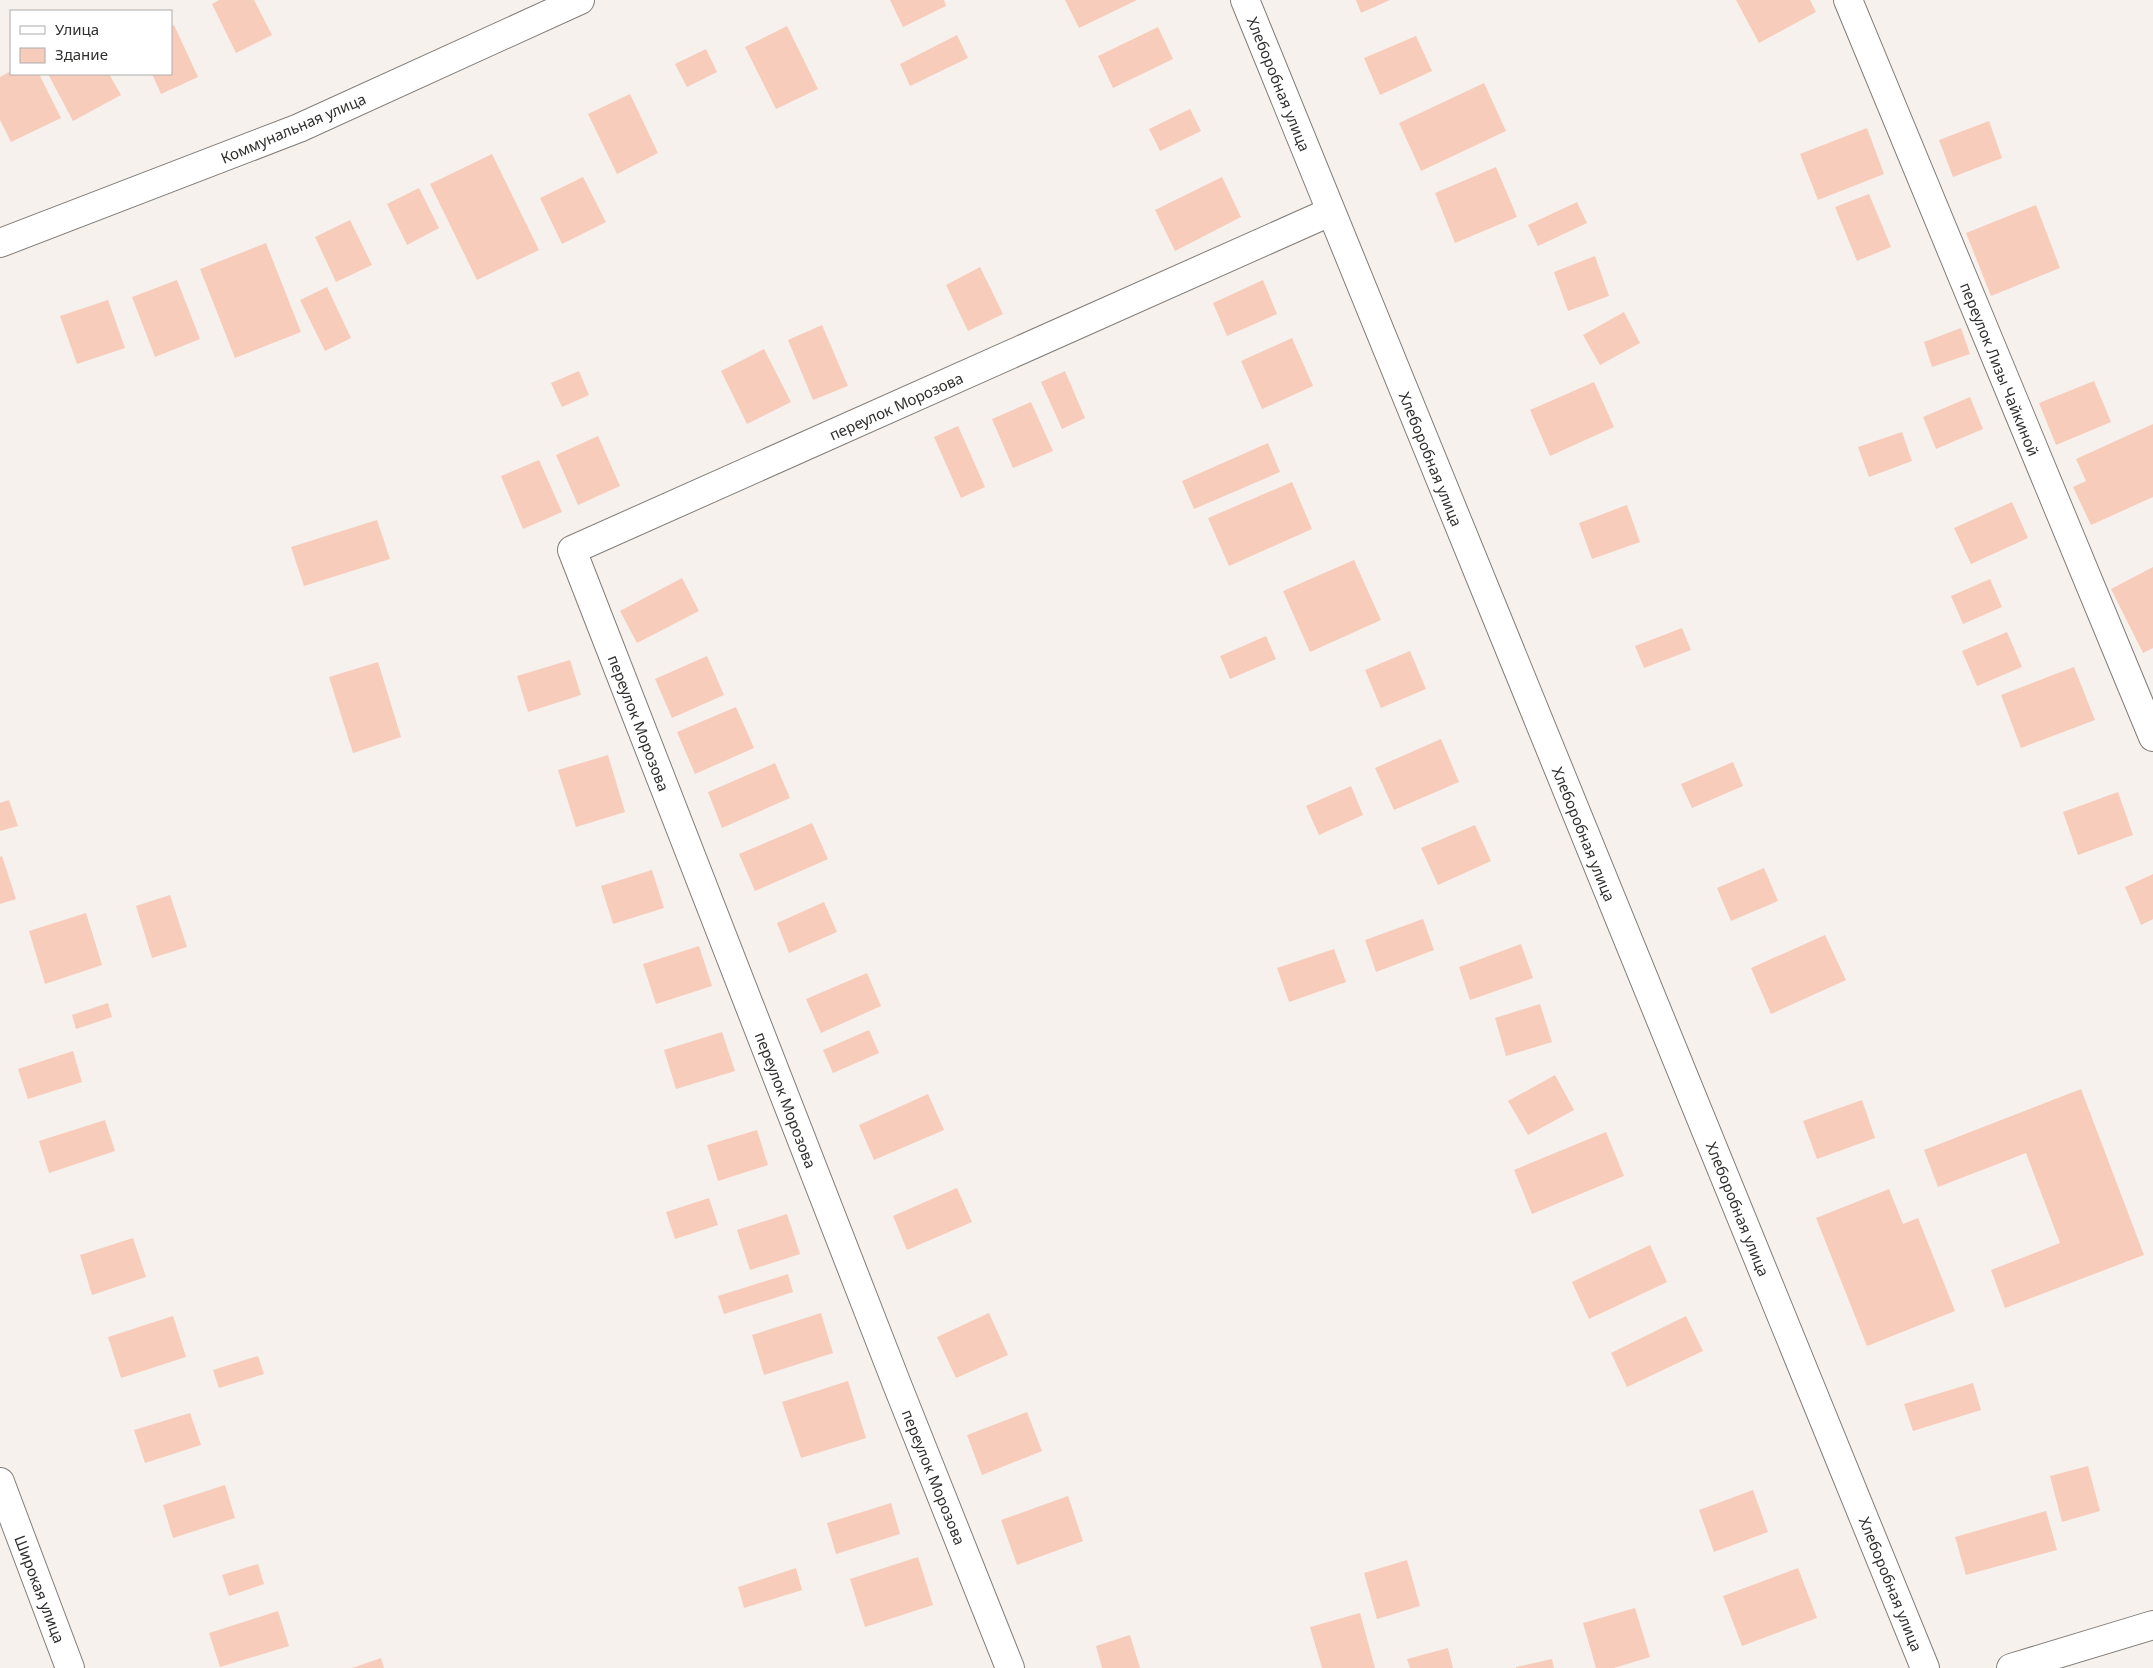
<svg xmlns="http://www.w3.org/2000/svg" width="2153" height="1668" viewBox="0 0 2153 1668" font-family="'Noto Sans',sans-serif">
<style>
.building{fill:#f8ccba}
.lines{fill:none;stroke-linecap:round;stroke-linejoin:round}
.minor-casing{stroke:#817d79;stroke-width:30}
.tertiary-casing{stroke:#817d79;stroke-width:30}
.minor{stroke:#fff;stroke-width:28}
.tertiary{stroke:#fff;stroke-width:28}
.labels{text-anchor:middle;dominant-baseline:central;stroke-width:4;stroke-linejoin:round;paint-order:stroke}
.street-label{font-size:15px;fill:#302f2d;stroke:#fff}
</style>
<rect width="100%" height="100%" fill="#f6f1ed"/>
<!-- building -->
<g class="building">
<polygon points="219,0 254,0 272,35 236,53 212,4"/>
<polygon points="890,0 944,0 946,6 903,27"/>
<polygon points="1065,0 1137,0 1079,28"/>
<polygon points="1356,0 1390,0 1361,13"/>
<polygon points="1736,0 1810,0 1816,12 1759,43"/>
<polygon points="174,25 198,77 161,94 152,74 171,74 171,26"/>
<polygon points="787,26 818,89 776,109 745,47"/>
<polygon points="1158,27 1173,59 1113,88 1098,56"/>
<polygon points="957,35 968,58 910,86 900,64"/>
<polygon points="1416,36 1432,71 1380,95 1364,58"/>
<polygon points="706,49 717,72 687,87 675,64"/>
<polygon points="11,71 11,74 39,74 61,118 11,142 0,120 0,77"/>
<polygon points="48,74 109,74 121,95 73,121"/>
<polygon points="1484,83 1506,131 1421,171 1399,123"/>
<polygon points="630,94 658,153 617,174 588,114"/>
<polygon points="1190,109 1201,131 1160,151 1149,129"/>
<polygon points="1989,121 2002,158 1953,177 1939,140"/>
<polygon points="1867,128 1884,174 1818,200 1800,154"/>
<polygon points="492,154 539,250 477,280 430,184"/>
<polygon points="1496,167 1517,217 1455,243 1435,193"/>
<polygon points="583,177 606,222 562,244 540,198"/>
<polygon points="1222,177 1241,217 1175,251 1155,210"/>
<polygon points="419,188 439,228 407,245 387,204"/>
<polygon points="1869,194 1891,247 1857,261 1835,207"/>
<polygon points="1577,202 1587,223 1538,246 1528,225"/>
<polygon points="2036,205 2060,268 1991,296 1966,233"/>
<polygon points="350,220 372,265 336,282 315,237"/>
<polygon points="266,243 301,332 235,358 200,269"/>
<polygon points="1595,256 1609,296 1568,311 1554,272"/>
<polygon points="980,267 1003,314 968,331 946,285"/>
<polygon points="177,280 200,339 155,357 132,297"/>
<polygon points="1263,280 1277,314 1227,336 1213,303"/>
<polygon points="327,287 351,338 325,351 300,300"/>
<polygon points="108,300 125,348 77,364 60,316"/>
<polygon points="1624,312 1640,343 1600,365 1583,335"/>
<polygon points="822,325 848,386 813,400 788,340"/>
<polygon points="1961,328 1970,354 1932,367 1924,342"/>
<polygon points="1292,338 1313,386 1262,409 1241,361"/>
<polygon points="764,349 791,402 747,424 721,371"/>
<polygon points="579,371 589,395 562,407 551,383"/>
<polygon points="1065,371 1085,418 1062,429 1041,382"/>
<polygon points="2094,381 2111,422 2056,445 2039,403"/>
<polygon points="1594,382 1614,427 1550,456 1530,410"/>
<polygon points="1970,397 1983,429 1936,449 1923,417"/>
<polygon points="1031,402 1053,451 1013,468 992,419"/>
<polygon points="2153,424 2153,497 2091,525 2073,487 2086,481 2076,459"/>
<polygon points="958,426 985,487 961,498 934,437"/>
<polygon points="1902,432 1912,461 1869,477 1858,447"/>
<polygon points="598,436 620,486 578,505 556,455"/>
<polygon points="1268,443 1280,472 1194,509 1182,481"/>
<polygon points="539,460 562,512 523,529 501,476"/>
<polygon points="1292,482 1312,529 1229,566 1208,518"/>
<polygon points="2012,502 2028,538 1971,564 1954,528"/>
<polygon points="1627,505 1640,542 1592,559 1579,523"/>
<polygon points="377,520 390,559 304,586 291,547"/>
<polygon points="1354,560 1381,620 1310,652 1283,591"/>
<polygon points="2153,567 2153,648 2143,653 2111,589"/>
<polygon points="682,578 699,611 637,643 620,611"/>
<polygon points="1990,579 2002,607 1963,624 1951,596"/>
<polygon points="1682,628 1691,650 1644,668 1635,646"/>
<polygon points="2007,632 2022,667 1977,686 1962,651"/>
<polygon points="1266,636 1276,659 1230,679 1220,656"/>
<polygon points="1410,651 1426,689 1381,708 1365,670"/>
<polygon points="707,656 724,695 672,718 655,679"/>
<polygon points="570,660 581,695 528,712 517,676"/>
<polygon points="378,662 401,737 353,753 329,677"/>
<polygon points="2074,667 2095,720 2021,748 2001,695"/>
<polygon points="736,707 754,748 695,774 677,732"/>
<polygon points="1441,739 1459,782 1394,810 1375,768"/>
<polygon points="608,755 625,812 576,827 558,770"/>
<polygon points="1733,762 1743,786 1692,808 1681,784"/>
<polygon points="775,763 790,798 722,828 708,792"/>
<polygon points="1351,786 1363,815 1319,835 1306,806"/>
<polygon points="2118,792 2133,835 2078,855 2063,812"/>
<polygon points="9,800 18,826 0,831 0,803"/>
<polygon points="812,823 828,859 755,891 739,854"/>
<polygon points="1475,825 1491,861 1438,885 1421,848"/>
<polygon points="2,856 16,899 0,904 0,857"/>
<polygon points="1764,868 1778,901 1731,921 1717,888"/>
<polygon points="652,870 664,908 613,924 601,886"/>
<polygon points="2153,874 2153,919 2141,925 2125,887"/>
<polygon points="170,895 187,947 152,958 136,906"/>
<polygon points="824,902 837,932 789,953 777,923"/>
<polygon points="86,913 102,965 45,984 29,931"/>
<polygon points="1423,919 1434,950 1376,972 1365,940"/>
<polygon points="1825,935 1846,980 1771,1014 1751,968"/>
<polygon points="1521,944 1533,978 1470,1000 1459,967"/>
<polygon points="699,946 712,986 656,1004 643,964"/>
<polygon points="1334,949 1346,982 1289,1002 1277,968"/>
<polygon points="867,973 881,1006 821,1033 806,999"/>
<polygon points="108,1003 112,1017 76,1029 72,1015"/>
<polygon points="1540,1004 1552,1042 1506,1056 1495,1018"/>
<polygon points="869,1030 879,1053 833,1073 823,1050"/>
<polygon points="722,1032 735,1071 676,1089 664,1050"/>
<polygon points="73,1051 82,1082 28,1099 18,1069"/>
<polygon points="1555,1075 1574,1110 1528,1135 1508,1101"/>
<polygon points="2081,1089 2144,1255 2005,1308 1991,1270 2060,1243 2026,1153 1938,1187 1924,1150"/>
<polygon points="928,1094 944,1130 874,1160 859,1125"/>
<polygon points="1862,1100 1875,1138 1817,1159 1803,1121"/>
<polygon points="105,1120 115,1151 49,1173 39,1141"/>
<polygon points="757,1130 768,1165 718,1181 707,1145"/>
<polygon points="1606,1132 1624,1176 1532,1214 1514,1170"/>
<polygon points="957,1188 972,1222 907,1250 893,1216"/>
<polygon points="1889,1189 1903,1224 1918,1218 1955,1311 1867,1346 1816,1218"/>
<polygon points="709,1198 718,1225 675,1239 666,1212"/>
<polygon points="787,1214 800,1254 750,1270 737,1230"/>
<polygon points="133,1238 146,1277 92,1295 80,1255"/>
<polygon points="1650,1245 1667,1282 1589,1319 1572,1282"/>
<polygon points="788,1274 793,1292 724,1314 718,1296"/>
<polygon points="821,1313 833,1353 764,1375 752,1335"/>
<polygon points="989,1313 1008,1355 956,1378 937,1337"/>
<polygon points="173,1316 186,1357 121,1378 108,1337"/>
<polygon points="1686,1316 1703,1351 1627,1387 1611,1353"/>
<polygon points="258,1356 264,1374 219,1388 213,1370"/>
<polygon points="848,1381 866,1438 801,1458 782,1402"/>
<polygon points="1973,1383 1981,1410 1913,1431 1904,1404"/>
<polygon points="1027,1412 1042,1451 982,1475 967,1435"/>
<polygon points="190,1413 201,1445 145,1463 134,1430"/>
<polygon points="2088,1466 2100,1511 2062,1522 2050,1476"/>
<polygon points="225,1485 235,1518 173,1538 163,1505"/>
<polygon points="1753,1490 1768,1532 1714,1552 1699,1510"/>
<polygon points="1068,1496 1083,1541 1017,1565 1001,1520"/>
<polygon points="891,1503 900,1534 836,1554 827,1523"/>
<polygon points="2046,1511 2057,1550 1966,1575 1955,1537"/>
<polygon points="918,1557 933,1605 865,1627 850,1579"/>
<polygon points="1407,1560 1420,1606 1377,1619 1364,1573"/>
<polygon points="258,1564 264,1584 229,1596 222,1575"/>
<polygon points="796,1568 802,1590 744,1608 738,1587"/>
<polygon points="1798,1568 1817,1618 1742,1646 1723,1596"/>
<polygon points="1635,1608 1650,1657 1614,1668 1596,1668 1583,1623"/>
<polygon points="278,1611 289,1646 220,1667 209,1633"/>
<polygon points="1360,1613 1375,1668 1322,1668 1310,1627"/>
<polygon points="1130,1635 1140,1668 1102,1668 1096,1646"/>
<polygon points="1448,1648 1453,1668 1410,1668 1407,1659"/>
<polygon points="381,1658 384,1668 352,1668"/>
<polygon points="1552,1659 1554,1668 1516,1668 1516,1667"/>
</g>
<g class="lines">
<!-- minor casing -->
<g class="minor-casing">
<g id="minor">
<polyline points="1245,0 1925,1668"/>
<polyline points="1848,0 2153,737"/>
<polyline points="0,1482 70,1668"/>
<polyline points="1010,1668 898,1387 572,550 1330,212"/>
<polyline points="2011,1668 2153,1625"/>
</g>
</g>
<!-- tertiary casing -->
<g class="tertiary-casing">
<polyline id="tertiary" points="0,243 299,128 580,0"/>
</g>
<!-- minor -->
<use href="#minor" class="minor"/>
<!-- tertiary -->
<use href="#tertiary" class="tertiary"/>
</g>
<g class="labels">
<!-- street labels -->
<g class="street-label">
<text transform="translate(1279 84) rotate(68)">Хлеборобная улица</text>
<text transform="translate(293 128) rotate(-23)">Коммунальная улица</text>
<text transform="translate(2000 369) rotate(68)">переулок Лизы Чайкиной</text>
<text transform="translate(896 406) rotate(-24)">переулок Морозова</text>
<text transform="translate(1431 459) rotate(68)">Хлеборобная улица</text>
<text transform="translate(639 723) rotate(69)">переулок Морозова</text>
<text transform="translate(1584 834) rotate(68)">Хлеборобная улица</text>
<text transform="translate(786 1100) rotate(69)">переулок Морозова</text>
<text transform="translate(1738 1209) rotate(68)">Хлеборобная улица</text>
<text transform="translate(934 1477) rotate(68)">переулок Морозова</text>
<text transform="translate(1891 1584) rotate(68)">Хлеборобная улица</text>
<text transform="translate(40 1589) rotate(69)">Широкая улица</text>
</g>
</g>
<!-- legend -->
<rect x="10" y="10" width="162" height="65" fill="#ffffff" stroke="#acacab"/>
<rect x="20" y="26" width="25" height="8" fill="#ffffff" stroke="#acacab"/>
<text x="55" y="35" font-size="15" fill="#302f2d">Улица</text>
<rect x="20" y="48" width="25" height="15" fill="#f8ccba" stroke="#acacab"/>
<text x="55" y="60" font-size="15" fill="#302f2d">Здание</text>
</svg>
